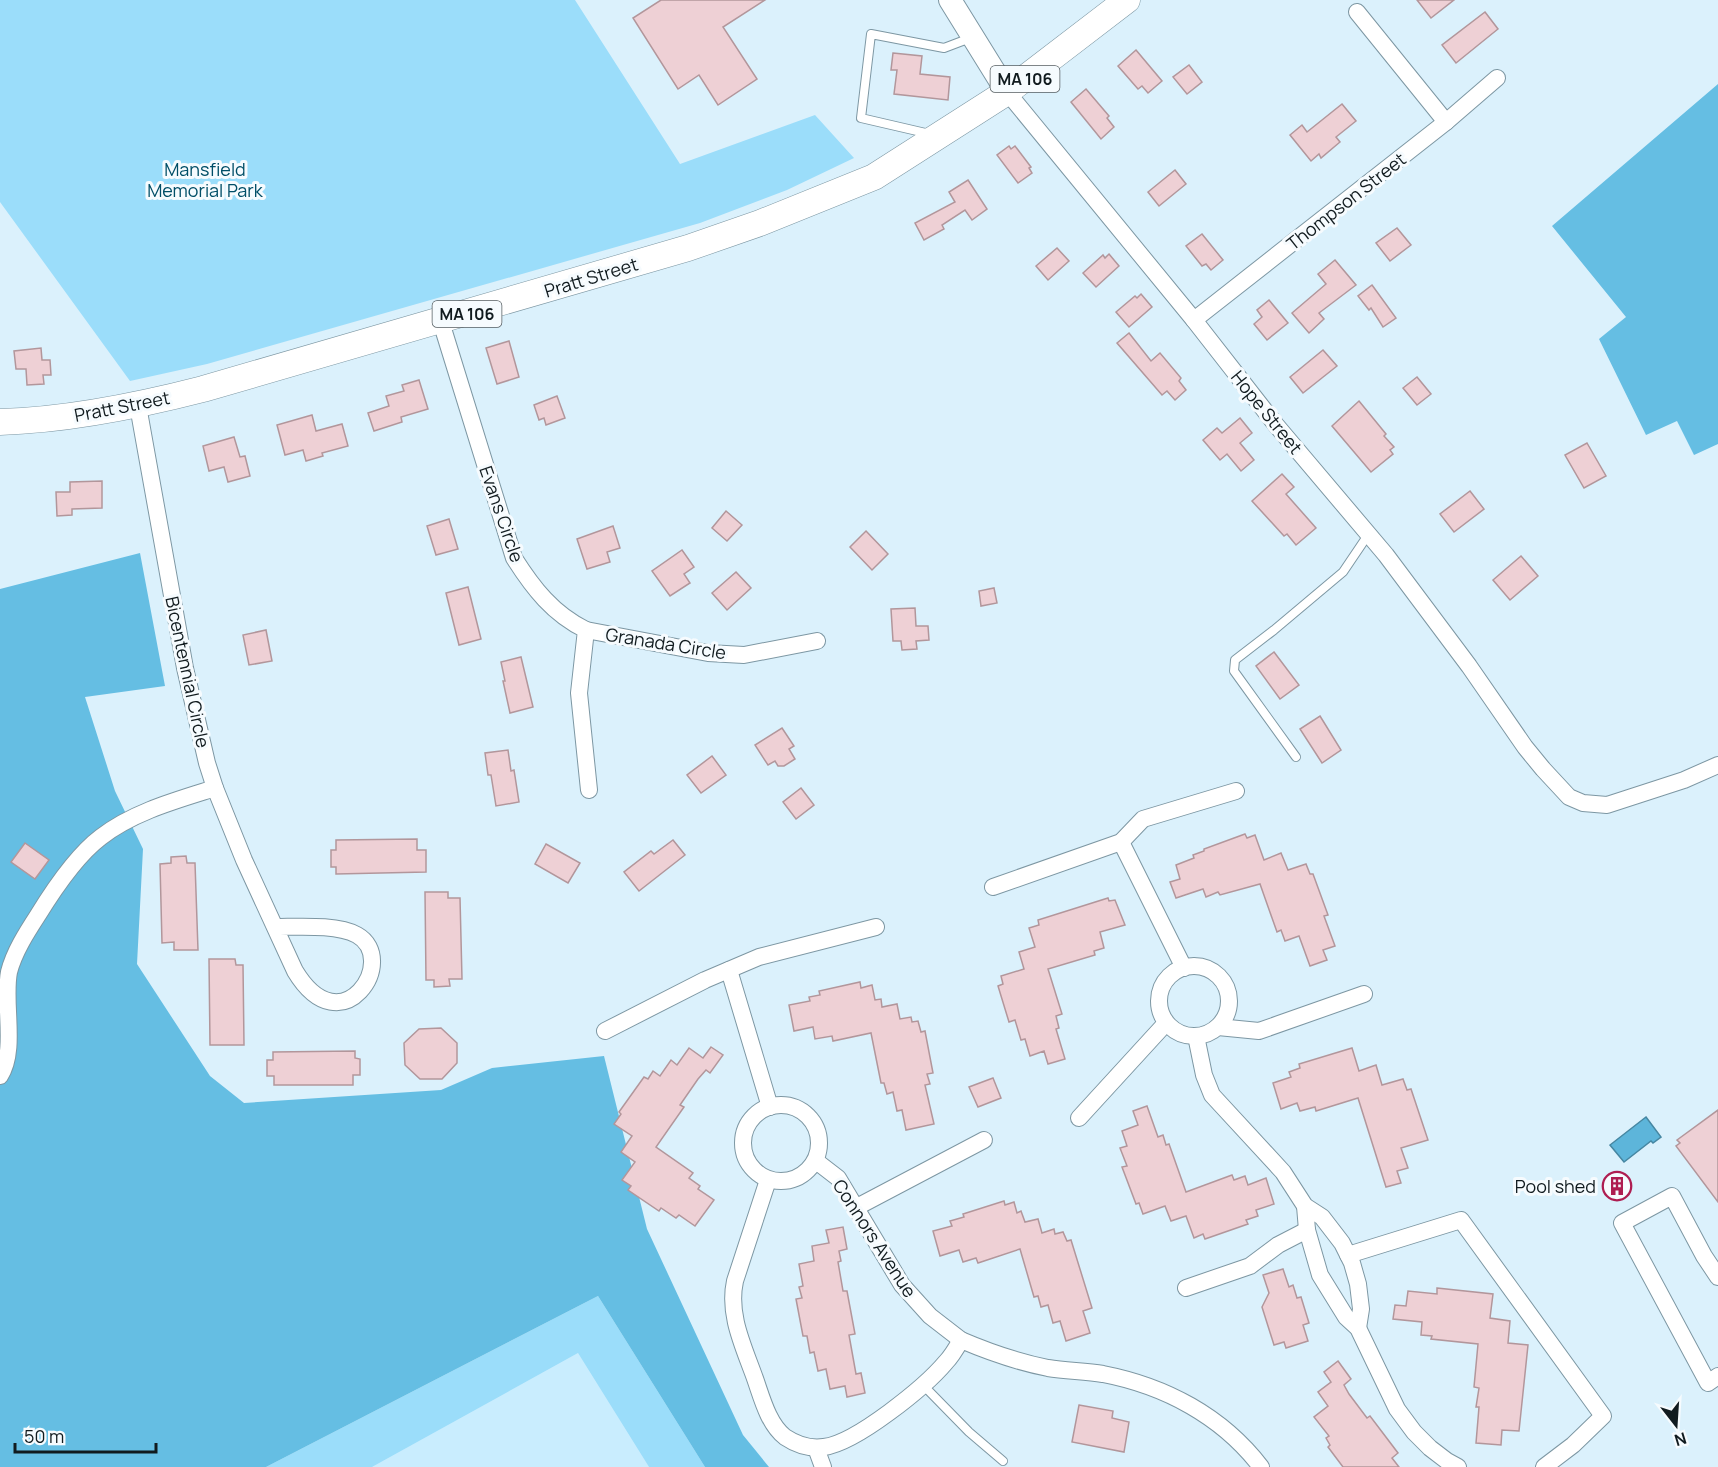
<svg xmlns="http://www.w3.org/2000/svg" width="1718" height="1467" viewBox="0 0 1718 1467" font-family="Manrope,sans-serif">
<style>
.built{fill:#c9edfe}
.green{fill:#9bddfa}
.forest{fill:#65bee3}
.water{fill:#5db5da;stroke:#4687a2;stroke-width:1.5}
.building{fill:#eed0d5;stroke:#b2969b;stroke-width:1.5}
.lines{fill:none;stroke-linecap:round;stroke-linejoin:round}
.service-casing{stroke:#7d97a3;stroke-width:10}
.minor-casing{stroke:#7d97a3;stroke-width:18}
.secondary-casing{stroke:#7d97a3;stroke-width:24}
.primary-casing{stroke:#7d97a3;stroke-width:27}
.service{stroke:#fff;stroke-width:8}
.minor{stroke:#fff;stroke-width:16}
.secondary{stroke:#fff;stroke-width:22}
.primary{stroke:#fff;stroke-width:26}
.labels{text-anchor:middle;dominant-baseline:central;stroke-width:6;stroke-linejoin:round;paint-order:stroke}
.shield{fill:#f6fbfe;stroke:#565e62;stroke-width:1.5}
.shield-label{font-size:16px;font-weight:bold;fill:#111b1f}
.park-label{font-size:18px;fill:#004e67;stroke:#f6fbfe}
.street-label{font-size:18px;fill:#111b1f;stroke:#f6fbfe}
.poi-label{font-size:18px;fill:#111b1f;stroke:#f6fbfe;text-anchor:end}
</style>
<rect width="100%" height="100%" fill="#dbf1fc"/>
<!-- built -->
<polygon class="built" points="578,1353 649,1467 372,1467"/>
<!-- green -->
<g class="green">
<polygon points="0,0 575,0 680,164 815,115 854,158 787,190 700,223 207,364 130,381 0,202"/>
<polygon points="598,1296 705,1467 649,1467 578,1353 372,1467 266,1467"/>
</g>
<!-- forest -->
<g class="forest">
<polygon points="1718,84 1718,444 1694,455 1677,421 1646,435 1599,339 1626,317 1552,226"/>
<polygon points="140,553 165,686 85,697 115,791 143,849 137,964 210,1076 244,1103 441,1090 492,1068 604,1056 647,1229 743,1435 769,1467 705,1467 598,1296 266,1467 0,1467 0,589"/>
</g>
<!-- water -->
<polygon class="water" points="1646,1117 1661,1137 1653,1143 1651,1141 1624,1162 1610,1145"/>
<!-- building -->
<g class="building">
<polygon points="661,0 765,0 723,27 757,79 718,105 699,75 678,89 633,18"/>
<polygon points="1417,0 1454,0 1431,18"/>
<polygon points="1485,12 1498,29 1456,63 1442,45"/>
<polygon points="1136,50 1162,81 1148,93 1142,86 1138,89 1118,66"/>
<polygon points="893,53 922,56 920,74 950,77 948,100 894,94 897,70 891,70"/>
<polygon points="1189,65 1202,82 1187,94 1173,77"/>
<polygon points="1086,89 1109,116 1107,118 1114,127 1101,139 1071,102"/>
<polygon points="1342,104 1356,121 1336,137 1340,142 1321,158 1319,154 1311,161 1290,135 1302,125 1307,132"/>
<polygon points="1009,146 1011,149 1015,146 1031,167 1029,168 1032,173 1018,183 997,155"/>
<polygon points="1175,170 1186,184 1159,206 1148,192"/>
<polygon points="968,180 987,209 972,220 965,210 942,225 944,229 924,240 915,223 955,202 949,192"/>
<polygon points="1397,228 1411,245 1390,261 1376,243"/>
<polygon points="1202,234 1223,260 1211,270 1206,264 1202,266 1186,246"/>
<polygon points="1057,248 1069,261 1048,280 1036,266"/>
<polygon points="1109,254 1119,266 1096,287 1083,273 1103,255 1105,258"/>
<polygon points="1335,260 1356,285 1319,313 1324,319 1309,333 1292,313 1326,284 1318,274"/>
<polygon points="1372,285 1396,318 1383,327 1371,308 1369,310 1358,296"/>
<polygon points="1141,294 1152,307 1129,327 1116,312 1135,296 1137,298"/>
<polygon points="1269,300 1288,323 1267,340 1254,324 1262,317 1257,310"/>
<polygon points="1129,333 1151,361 1160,353 1181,378 1179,381 1186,390 1175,400 1167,391 1162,395 1117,343"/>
<polygon points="509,341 519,377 497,384 486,348"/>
<polygon points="41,348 42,360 50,360 51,375 43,375 44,384 27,385 26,369 16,369 14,351"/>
<polygon points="1323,350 1337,366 1303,393 1290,377"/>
<polygon points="1417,377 1431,394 1417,405 1403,388"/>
<polygon points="419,380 428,409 401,417 402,422 374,431 368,413 389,406 386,396 404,391 402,385"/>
<polygon points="557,396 565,418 546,425 544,418 539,420 534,405"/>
<polygon points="1359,401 1386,434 1384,436 1394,447 1390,450 1393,454 1371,472 1332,426"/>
<polygon points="312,415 316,431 342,424 348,446 322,453 323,456 306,461 303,450 285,455 277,425"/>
<polygon points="1240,418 1252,433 1240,443 1254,460 1241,471 1227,454 1220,460 1203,440 1217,428 1222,433"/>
<polygon points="234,437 240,457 245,456 250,476 228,482 224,467 209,471 203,446"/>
<polygon points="1587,443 1606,476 1584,488 1565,455"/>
<polygon points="1282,474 1294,487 1286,494 1316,528 1296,545 1287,534 1284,536 1252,501"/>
<polygon points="102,481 102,508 72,509 72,515 57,516 56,492 70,492 70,482"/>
<polygon points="1470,491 1484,509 1454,532 1440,514"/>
<polygon points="726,511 742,525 727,541 712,528"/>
<polygon points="449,519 458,549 436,555 427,526"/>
<polygon points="613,526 620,548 607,552 610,562 587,569 577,539"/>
<polygon points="866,531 888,554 872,570 850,547"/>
<polygon points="682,550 694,567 684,574 690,583 670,596 652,571"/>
<polygon points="1521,556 1538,576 1510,600 1493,580"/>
<polygon points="736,572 751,588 727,610 712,593"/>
<polygon points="468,587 481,639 459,645 446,593"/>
<polygon points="994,588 997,603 981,606 979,591"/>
<polygon points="915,608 916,626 928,626 929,640 916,641 917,649 902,650 901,641 893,641 891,609"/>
<polygon points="266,630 272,661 249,665 243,635"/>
<polygon points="1274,652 1299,685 1280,699 1256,666"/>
<polygon points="521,657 533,707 510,713 503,681 505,681 501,662"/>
<polygon points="1320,716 1341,750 1322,763 1300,729"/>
<polygon points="782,728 794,746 789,749 795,759 784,766 778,766 775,761 768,765 755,745"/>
<polygon points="508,750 511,771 514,770 519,802 496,806 491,775 488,775 485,753"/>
<polygon points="712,756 726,775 701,793 687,775"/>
<polygon points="801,788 814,805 796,819 783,802"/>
<polygon points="1245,834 1247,838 1255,835 1264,860 1281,853 1288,870 1306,864 1310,874 1313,874 1328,915 1324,916 1335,946 1323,950 1327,960 1310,966 1299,936 1285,941 1281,930 1277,932 1260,884 1220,895 1218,892 1206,897 1203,889 1176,898 1170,882 1180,879 1176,865 1194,858 1193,855 1204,851 1204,849"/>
<polygon points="417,839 417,850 426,850 426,872 336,874 336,867 331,867 331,850 336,850 336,840"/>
<polygon points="673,840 685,855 639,891 624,872 651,851 654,854"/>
<polygon points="25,843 49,860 35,879 11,862"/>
<polygon points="546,844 580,863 568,883 535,864"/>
<polygon points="186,856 187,863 195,863 198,950 174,950 174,942 162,943 160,864 171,863 171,857"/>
<polygon points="425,892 448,892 448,898 460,898 462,979 449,979 450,986 434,987 434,980 426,980"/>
<polygon points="1108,898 1109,901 1115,900 1125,925 1100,932 1104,948 1094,951 1095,955 1048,969 1062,1014 1056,1016 1059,1028 1056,1029 1065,1059 1048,1064 1044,1051 1030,1056 1025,1039 1021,1040 1015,1020 1009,1022 998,986 1003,984 1001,976 1024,969 1019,952 1035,947 1029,928 1039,925 1038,920"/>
<polygon points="209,959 235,959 236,965 243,965 244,1045 210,1045"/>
<polygon points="860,982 861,988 872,985 875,1000 881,999 882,1007 897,1004 900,1019 911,1017 912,1022 918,1021 921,1032 925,1031 933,1073 927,1074 930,1084 925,1085 934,1124 906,1130 902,1110 897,1111 893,1092 887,1094 884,1083 881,1083 871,1033 833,1041 832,1036 815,1039 813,1027 794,1031 789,1005 810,1001 809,997 820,995 819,991"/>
<polygon points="441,1028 457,1043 457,1063 442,1079 420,1079 405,1065 404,1043 419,1029"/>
<polygon points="711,1047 723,1055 710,1073 706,1070 698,1079 680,1105 684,1107 656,1147 693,1173 689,1178 700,1186 698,1189 714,1200 695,1226 679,1215 676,1218 661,1208 659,1211 628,1190 631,1186 622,1180 635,1162 621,1152 632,1136 614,1124 621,1114 619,1112 644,1077 648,1079 653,1071 660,1076 671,1060 677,1065 689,1048 703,1058"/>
<polygon points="1352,1048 1359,1071 1376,1065 1382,1085 1403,1079 1407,1090 1411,1089 1428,1140 1401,1148 1408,1168 1397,1171 1401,1183 1386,1187 1358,1098 1316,1111 1315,1107 1300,1111 1297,1103 1281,1109 1273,1083 1291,1077 1289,1072 1300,1068 1299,1064"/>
<polygon points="355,1051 355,1058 360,1059 360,1075 353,1075 353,1085 274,1085 274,1076 267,1076 267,1060 273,1060 273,1052"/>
<polygon points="993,1078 1001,1098 978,1107 969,1087"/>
<polygon points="1147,1106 1158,1137 1163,1135 1166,1145 1169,1144 1186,1192 1232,1175 1234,1180 1245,1176 1248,1185 1266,1178 1274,1204 1256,1210 1258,1216 1246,1220 1248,1224 1205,1239 1203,1234 1194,1238 1186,1216 1171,1221 1165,1206 1143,1214 1139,1203 1136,1204 1122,1167 1127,1166 1120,1148 1127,1146 1122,1131 1138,1125 1133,1111"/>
<polygon points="1718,1110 1718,1202 1676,1146 1680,1143 1677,1140"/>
<polygon points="1004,1201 1005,1205 1014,1202 1017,1213 1021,1211 1025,1222 1038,1219 1042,1233 1054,1229 1055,1234 1063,1232 1067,1241 1071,1240 1092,1308 1083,1311 1090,1333 1066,1341 1060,1321 1053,1323 1048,1305 1041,1307 1038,1296 1034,1297 1020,1249 978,1263 976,1258 963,1262 959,1250 940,1256 933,1231 952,1226 950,1221 964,1217 963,1214"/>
<polygon points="843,1227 847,1249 839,1251 841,1261 838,1262 843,1291 847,1291 855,1334 849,1335 856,1374 861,1373 865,1393 847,1397 845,1386 830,1389 826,1369 818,1371 814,1352 810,1353 807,1336 803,1336 796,1299 802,1298 799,1287 803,1286 799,1264 814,1261 812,1246 829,1243 826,1230"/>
<polygon points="1283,1269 1289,1287 1293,1285 1297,1298 1301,1297 1309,1323 1303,1325 1308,1341 1286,1348 1284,1342 1274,1345 1262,1307 1269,1293 1263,1275"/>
<polygon points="1437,1288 1493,1294 1490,1318 1510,1321 1508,1343 1528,1345 1519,1431 1502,1430 1501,1445 1476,1443 1479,1407 1476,1407 1479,1388 1474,1387 1478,1344 1431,1339 1432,1336 1421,1335 1422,1322 1393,1319 1395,1305 1406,1306 1408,1291 1437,1294"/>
<polygon points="1338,1361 1351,1379 1344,1385 1349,1394 1367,1418 1370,1416 1398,1453 1392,1458 1399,1467 1343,1467 1328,1447 1330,1445 1326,1438 1329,1436 1314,1417 1328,1406 1318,1392 1331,1382 1324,1372"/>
<polygon points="1079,1405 1113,1411 1112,1418 1129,1422 1124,1452 1072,1442"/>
</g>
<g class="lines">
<!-- service casing -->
<g class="service-casing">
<g id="service">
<polyline points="930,134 861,118 871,34 944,48 973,37"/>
<polyline points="1296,757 1234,671 1235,660 1274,630 1343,572 1368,535"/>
<polyline points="923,1385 969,1432 1003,1461"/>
</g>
</g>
<!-- minor casing -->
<g class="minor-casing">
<g id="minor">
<polyline points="1357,12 1446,122"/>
<polyline points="1007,92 1194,320 1276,425 1386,555 1469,666 1525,747 1543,769 1569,797 1583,803 1607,805 1684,780 1718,765"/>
<polyline points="1194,320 1446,122 1497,78"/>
<path d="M441,322L514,558C533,588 553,614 586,630L579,693L589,790"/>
<path d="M138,406L185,668L207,763L215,788L244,860L295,971C342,1049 400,959 357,935C337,924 298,927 275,927"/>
<polyline points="586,630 708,653 744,655 817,641"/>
<polyline points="1121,842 1184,968"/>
<polyline points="993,887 1121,842 1143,819 1236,791"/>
<circle cx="1194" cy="1001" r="35"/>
<polyline points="729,970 770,1107"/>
<polyline points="1218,1027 1259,1031 1364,994"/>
<polyline points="605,1031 705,980 759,957 876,927"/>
<polyline points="1196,1036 1204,1075 1212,1095 1283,1172 1305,1206 1322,1217 1342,1243 1352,1263 1358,1284 1361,1309 1358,1328"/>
<path d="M0,1076C17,1050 3,1003 9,972C14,952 27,932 38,915C54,889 77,855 101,837C133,812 177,800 215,788"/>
<circle cx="781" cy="1143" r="38"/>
<polyline points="1079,1118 1166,1023"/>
<polyline points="816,1161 838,1178 902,1285 930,1316 961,1340"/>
<path d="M768,1180L735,1281C728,1313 742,1343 753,1373C761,1394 767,1423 785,1437C797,1445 810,1449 824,1447C856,1443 925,1387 946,1362C952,1356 957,1347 961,1340C989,1352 1018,1362 1048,1368C1066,1371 1085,1371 1103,1374C1165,1386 1222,1416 1261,1467"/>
<polyline points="1305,1206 1307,1230 1320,1275 1346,1317 1358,1328 1397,1409 1414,1432 1430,1448 1447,1461 1458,1467"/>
<polyline points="855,1208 984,1140"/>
<polyline points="1348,1255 1461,1220 1603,1416 1573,1445 1544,1467"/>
<polyline points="1718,1277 1704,1256 1672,1196 1622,1223 1708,1383 1718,1376"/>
<polyline points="1186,1288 1250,1266 1278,1245 1307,1230"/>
<polyline points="816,1448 823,1467"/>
</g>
</g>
<!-- secondary casing -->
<g class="secondary-casing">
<polyline id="secondary" points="950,0 1007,92"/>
</g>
<!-- primary casing -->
<g class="primary-casing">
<path id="primary" d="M0,422C69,420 137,406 203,389L688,248L760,223L874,177L1007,92L1127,0"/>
</g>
<!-- service -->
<use href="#service" class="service"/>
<!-- minor -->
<use href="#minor" class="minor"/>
<!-- secondary -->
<use href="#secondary" class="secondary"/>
<!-- primary -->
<use href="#primary" class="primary"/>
</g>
<!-- icons -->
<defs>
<g id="building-ring" transform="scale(1.5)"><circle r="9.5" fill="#f6fbfe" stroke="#ae1d51" stroke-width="1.5"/><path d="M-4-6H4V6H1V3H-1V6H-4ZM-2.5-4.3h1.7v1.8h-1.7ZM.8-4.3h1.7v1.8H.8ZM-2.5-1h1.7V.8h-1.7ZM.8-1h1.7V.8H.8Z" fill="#ae1d51"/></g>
</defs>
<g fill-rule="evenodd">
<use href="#building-ring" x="1617" y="1186"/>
</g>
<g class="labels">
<!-- shield labels -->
<g class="shield">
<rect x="990.5" y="66" width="69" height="26" rx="4.5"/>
<rect x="432.5" y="301" width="69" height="26" rx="4.5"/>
</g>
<g class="shield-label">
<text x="1025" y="79">MA 106</text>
<text x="467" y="314">MA 106</text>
</g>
<!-- park labels -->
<g class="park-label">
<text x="205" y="169">Mansfield<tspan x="205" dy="21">Memorial Park</tspan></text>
</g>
<!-- street labels -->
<g class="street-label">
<text transform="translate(1346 201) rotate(-38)">Thompson Street</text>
<text transform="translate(591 277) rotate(-17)">Pratt Street</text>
<text transform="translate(122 406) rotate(-11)">Pratt Street</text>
<text transform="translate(1267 412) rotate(51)">Hope Street</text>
<text transform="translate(502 514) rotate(71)">Evans Circle</text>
<text transform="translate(666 643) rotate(9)">Granada Circle</text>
<text transform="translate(188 672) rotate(78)">Bicentennial Circle</text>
<text transform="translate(875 1238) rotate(57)">Connors Avenue</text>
</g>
<!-- poi labels -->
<g class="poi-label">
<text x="1596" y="1186">Pool shed</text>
</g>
</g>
<!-- north arrow -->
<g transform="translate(1676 1425) rotate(163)" stroke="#f6fbfe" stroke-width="4.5" paint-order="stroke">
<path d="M0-4.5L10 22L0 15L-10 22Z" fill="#111b1f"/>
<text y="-9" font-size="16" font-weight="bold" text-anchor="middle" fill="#111b1f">N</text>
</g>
<!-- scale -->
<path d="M15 1443v9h141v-9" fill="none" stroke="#111b1f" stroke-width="3"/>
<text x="24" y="1443" font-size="18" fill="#111b1f" stroke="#f6fbfe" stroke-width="4.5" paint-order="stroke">50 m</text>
</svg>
